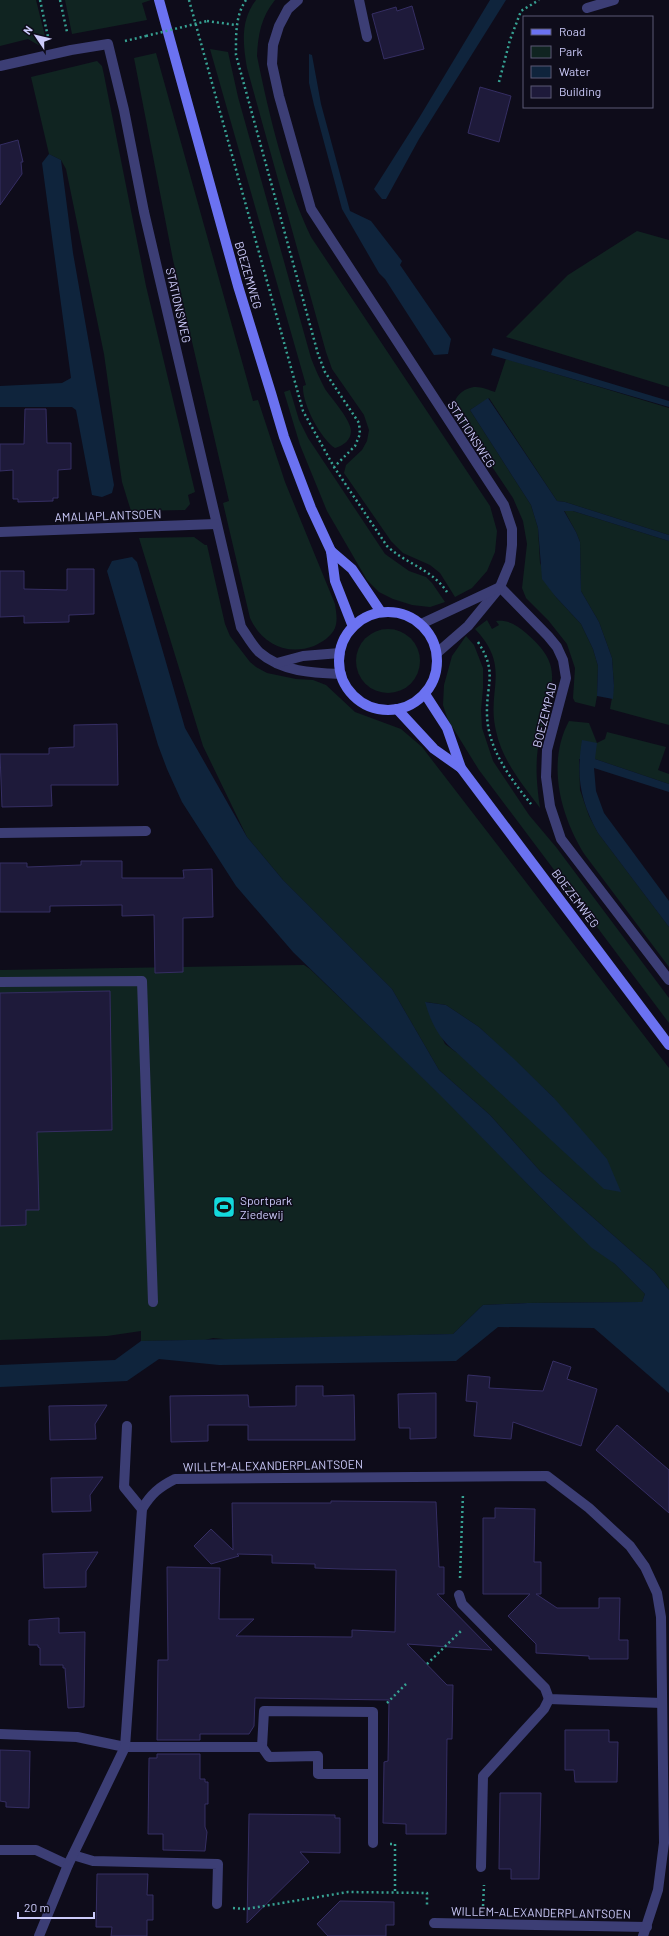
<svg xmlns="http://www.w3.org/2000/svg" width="669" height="1936" viewBox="0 0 669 1936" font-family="Barlow,sans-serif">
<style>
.green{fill:#102421;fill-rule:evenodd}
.water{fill:#0f243c}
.building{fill:#1e1a3a;stroke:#352e63}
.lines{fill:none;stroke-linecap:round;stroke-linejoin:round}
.path{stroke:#37a293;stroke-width:2.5;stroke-dasharray:2 3;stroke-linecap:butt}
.service{stroke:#3c3e75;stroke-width:10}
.minor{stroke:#3c3e75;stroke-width:10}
.tertiary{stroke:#3c3e75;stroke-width:10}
.secondary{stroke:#6b72f1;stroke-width:10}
.path-bridge{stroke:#37a293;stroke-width:2.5;stroke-dasharray:2 3;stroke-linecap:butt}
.labels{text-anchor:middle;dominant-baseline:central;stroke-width:3;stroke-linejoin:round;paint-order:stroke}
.street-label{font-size:12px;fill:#cccbfa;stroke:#0e0c1a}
.poi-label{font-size:12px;fill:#cccbfa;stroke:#0e0c1a;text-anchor:start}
</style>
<rect width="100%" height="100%" fill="#0e0c1a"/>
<!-- green -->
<g class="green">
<polygon points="0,0 36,0 47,44 40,46 28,39 0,46"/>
<polygon points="65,0 151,0 142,3 147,20 72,34"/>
<path d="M256,0H275C261,17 258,35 257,56C269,115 285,182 311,237L490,506L497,531L495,552L487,571L472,588L455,597L440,573L430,565L403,553L391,541L344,473L346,465L362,450L367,441L369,430L364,415L332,369L326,352L247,68C243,44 240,21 256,0Z"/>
<path d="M210,49L228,52L238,97L311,358C315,369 320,379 325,389C332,399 351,420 351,431C351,440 343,446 335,448C321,439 302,404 303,386L306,385Z"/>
<path d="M156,53L253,401L258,400L285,482L335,604C336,612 338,620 335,628C331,637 322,642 314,646C287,656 262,644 250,618L223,503L229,501L173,260L134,58Z"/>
<polygon points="97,61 102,66 104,75 146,286 195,492 188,495 190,504 185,510 131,511 122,482 104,354 66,169 61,160 49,154 31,77"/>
<polygon points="637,231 669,240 669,387 506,337 568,275"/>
<path d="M506,359L669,408V535L565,502L557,501L489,398L470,410L531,505L538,528L540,563L555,596L581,624L593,649L598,666L597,696L595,707L575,702L573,698L575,668L567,644L548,620L526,598L522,588L527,544L523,521L513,498L454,410C452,398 464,387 476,387C482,387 489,390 495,392Z"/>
<polygon points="290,390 299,420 308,438 385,554 409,571 426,577 432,583 445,602 430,607 412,605 393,599 379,592 367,580 327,511 300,445 284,392"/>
<polygon points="564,510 573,511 669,541 669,725 610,709 614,686 612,658 599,622 581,591 580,542 576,532"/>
<path d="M194,537L205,545H207L225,624L230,636L250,662L256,667L267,673L296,679L313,680L326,685L355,712L401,729L422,747L669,1068V1290L654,1271L540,1171L490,1115L439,1070L392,989L283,880L247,837L203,746L139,538ZM426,1002L446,1005L479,1027L554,1098L456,1052L445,1044Z"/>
<path d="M487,620L492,629L499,625L496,621C510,620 516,625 526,633C552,656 557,669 548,702L550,704C535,745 534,765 540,808C522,784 502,760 496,731C486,689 512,668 475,629Z"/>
<circle cx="388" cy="661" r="32"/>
<polygon points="466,636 474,645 483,668 483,688 481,710 482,728 493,761 529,815 556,847 669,998 669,1023 479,770 448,720 443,705 444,685 452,656"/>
<path d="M569,721L589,723L597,743L605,739L607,732L666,747L658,770L669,774V784L595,759H579L580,790L589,816L598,833L669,927V967L585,855C561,817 546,764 569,721Z"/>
<polygon points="304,965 310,969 442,1096 555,1212 615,1264 645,1294 642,1302 528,1303 483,1305 453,1334 233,1340 213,1338 205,1340 141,1341 141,1331 107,1336 0,1340 0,970"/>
</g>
<!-- water -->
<g class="water">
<polygon points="490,0 506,0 419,139 386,199 382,199 374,189 419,118"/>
<polygon points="309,54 312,55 321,104 350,211 371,221 402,261 400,265 451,339 448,354 434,355 385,279 379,273 342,209 314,105 309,83"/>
<polygon points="49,154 61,160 73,253 114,485 112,493 102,497 92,495 76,410 72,407 0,407 0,386 62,383 71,378 42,163"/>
<polygon points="493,348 669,401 669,407 491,355"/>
<polygon points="488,398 557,501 565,502 669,535 669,541 573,511 564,511 576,532 580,542 581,591 599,622 612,658 614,686 613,699 597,696 598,666 593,649 581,624 555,596 542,579 538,528 531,505 470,410"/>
<polygon points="132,557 137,562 185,728 247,837 283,880 392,989 439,1070 490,1115 540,1171 654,1271 669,1290 669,1393 594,1328 498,1327 456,1361 219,1365 159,1359 127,1381 0,1387 0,1365 115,1360 141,1341 453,1334 483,1305 528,1303 642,1302 645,1294 615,1264 592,1248 555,1212 440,1095 293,952 236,886 182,802 167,769 158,745 107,571 112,561"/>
<path d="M582,740L597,743L595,759L669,784V792L594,768L596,791L604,813L669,901V927L598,833C580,800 576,777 582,740Z"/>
<path d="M425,1002L446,1005L479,1027L513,1058L554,1098L607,1159L621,1192L604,1189L456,1052C439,1039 431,1023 425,1002Z"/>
</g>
<!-- building -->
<g class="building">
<polygon points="412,6 424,49 384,59 372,14 396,7 397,11"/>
<polygon points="480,87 511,96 499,142 468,133"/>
<polygon points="18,140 23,162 21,162 22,174 0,205 0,145"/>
<polygon points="25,409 46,409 47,443 71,443 71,469 58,470 58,498 53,498 53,501 18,502 18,499 13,499 13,470 0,471 0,444 24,444"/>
<polygon points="67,569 94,569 94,614 69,615 69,622 24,623 24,616 0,617 0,571 24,571 24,589 67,590"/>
<polygon points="117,724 118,785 51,785 52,806 2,807 0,754 49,754 49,748 74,747 74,725"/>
<polygon points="81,861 122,861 122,878 184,878 183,870 212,869 213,917 183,918 183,972 155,973 154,915 122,916 122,905 50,906 50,912 0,912 0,863 27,863 27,867 81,865"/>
<polygon points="110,991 112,1130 37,1132 39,1210 26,1210 26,1225 0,1226 0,993"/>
<polygon points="553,1361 571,1367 567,1379 597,1389 581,1446 513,1422 511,1439 474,1436 477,1402 466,1401 468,1375 490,1377 489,1388 543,1391"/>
<polygon points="296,1386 323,1386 323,1396 354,1395 355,1440 248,1440 248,1425 208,1425 208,1441 171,1442 170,1396 248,1395 249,1407 296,1406"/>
<polygon points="436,1393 436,1438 410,1439 410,1428 399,1428 398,1394"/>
<polygon points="107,1405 95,1424 96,1439 50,1440 49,1406"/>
<polygon points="617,1425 669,1470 669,1513 596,1450"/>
<polygon points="103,1477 90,1495 91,1511 52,1512 51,1478"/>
<polygon points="331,1501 436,1502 439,1567 444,1567 444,1594 437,1594 492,1650 407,1644 447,1685 453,1685 452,1739 447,1739 446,1834 406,1834 406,1824 383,1823 384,1762 388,1761 389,1700 255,1698 254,1726 249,1734 200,1734 200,1740 157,1740 158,1660 168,1660 167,1567 220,1568 219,1619 254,1619 236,1636 352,1637 352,1630 395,1632 396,1570 342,1569 315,1568 315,1564 272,1563 272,1555 237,1554 239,1556 211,1564 194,1546 211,1529 233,1550 232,1503 331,1503"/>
<polygon points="495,1508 535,1509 534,1562 541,1562 541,1594 536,1594 557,1608 599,1608 599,1598 620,1598 619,1640 628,1640 628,1659 589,1659 589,1656 536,1653 536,1644 508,1616 530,1594 483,1594 483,1518 495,1518"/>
<polygon points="98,1552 86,1571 86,1587 44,1588 43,1554"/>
<polygon points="59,1618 59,1633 85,1632 84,1707 68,1708 65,1668 63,1668 63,1665 40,1665 40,1648 38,1647 38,1645 29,1645 29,1620"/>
<polygon points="565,1730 609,1730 609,1742 618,1742 617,1782 575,1782 574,1770 565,1770"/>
<polygon points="0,1750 30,1751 29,1808 6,1807 6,1802 0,1801"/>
<polygon points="157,1754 200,1754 200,1779 205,1779 205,1782 208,1782 208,1804 205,1804 205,1827 207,1832 205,1851 163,1850 163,1834 148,1834 149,1758 157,1758"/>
<polygon points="500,1793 541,1793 539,1879 511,1879 511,1869 499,1869"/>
<polygon points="249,1814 335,1815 335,1818 340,1818 340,1853 300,1852 309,1862 247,1923"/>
<polygon points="97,1874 148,1874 147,1895 153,1895 153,1920 147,1920 147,1936 111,1936 112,1927 96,1927"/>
<polygon points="340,1901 394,1902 394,1925 386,1925 386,1936 328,1936 317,1924"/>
</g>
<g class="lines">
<!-- path -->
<g class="path">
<polyline points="40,0 48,37"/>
<polyline points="60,0 67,32"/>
<path d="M189,0L303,411L334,467L387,546C406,564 432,569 447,592"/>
<path d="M246,0C235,16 236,36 236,55L318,354L325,372L359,423L360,434L355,446L334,467"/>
<polyline points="207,21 236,25"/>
<polyline points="125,41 146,36"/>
<polyline points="499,82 510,40 521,11 539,0"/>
<path d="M478,642C498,673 486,683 487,715C488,749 510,778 531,804"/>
<polyline points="460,1578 463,1493"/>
<polyline points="427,1664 462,1630"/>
<polyline points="387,1703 406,1684"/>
<polyline points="390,1844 395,1844 395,1893"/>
<polyline points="483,1906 484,1885"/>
<polyline points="233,1908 246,1909 348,1892 427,1893 427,1907"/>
</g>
<!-- service -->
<g class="service">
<polyline points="359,0 367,37"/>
<polyline points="587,8 614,0"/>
<polyline points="0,982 142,981 153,1302"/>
<polyline points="127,1426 124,1487 142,1509"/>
<polyline points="373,1774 318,1774 318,1756 269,1757 262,1747 264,1711 373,1712 373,1843"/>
</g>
<!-- minor -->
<g class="minor">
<path d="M0,66L71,50L108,44L124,110L144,212L241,627C246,634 252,645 259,652C282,672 313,673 341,674"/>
<polyline points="0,532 216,524"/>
<polyline points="500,587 548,636 557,647 563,660 566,678 547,750 546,777 550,806 561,839 669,980"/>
<polyline points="277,663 303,656 340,653"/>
<polyline points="0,833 146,831"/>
<polyline points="459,1595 462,1604 545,1688 549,1699 662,1703"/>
<polyline points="0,1734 77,1737 125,1747 262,1747"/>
<polyline points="0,1850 36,1850 68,1865"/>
<polyline points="73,1855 93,1861 218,1864 217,1904"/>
<polyline points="481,1867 483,1776 544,1709 549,1699"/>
<polyline points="434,1923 647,1927"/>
<path d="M39,1936L68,1865L125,1747L142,1509C151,1494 159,1487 175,1479L547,1476L589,1508L630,1546L645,1567L657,1593L661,1617L664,1843L658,1890L643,1936"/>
</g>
<!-- tertiary -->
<g class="tertiary">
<polyline points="298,0 288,9 279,26 273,45 272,64 279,96 311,209 504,505 512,529 512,545 510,563 500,587 468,626 437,653"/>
<polyline points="421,624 498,588"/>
</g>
<!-- secondary -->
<g class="secondary">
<polyline points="159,0 238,286 271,393 284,437 311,508 331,551 335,581 353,627"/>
<polyline points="331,551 352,569 381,612"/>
<circle cx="388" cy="661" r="49"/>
<polyline points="425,694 447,728 461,768 669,1045"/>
<polyline points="397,709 434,749 461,768"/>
</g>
<!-- path-bridge -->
<polyline class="path-bridge" points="146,36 207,21"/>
</g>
<!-- icons -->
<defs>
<g id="stadium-square" transform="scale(1.15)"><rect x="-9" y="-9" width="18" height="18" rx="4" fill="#14d9dc" stroke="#0e0c1a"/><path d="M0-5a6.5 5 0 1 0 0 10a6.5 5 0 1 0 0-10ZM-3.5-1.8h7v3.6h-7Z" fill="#111"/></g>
</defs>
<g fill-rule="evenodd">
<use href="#stadium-square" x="224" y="1207"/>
</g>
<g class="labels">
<!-- street labels -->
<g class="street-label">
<text transform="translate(249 275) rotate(74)">BOEZEMWEG</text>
<text transform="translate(179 305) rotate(77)">STATIONSWEG</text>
<text transform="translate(472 434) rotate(57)">STATIONSWEG</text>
<text transform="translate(108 515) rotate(-2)">AMALIAPLANTSOEN</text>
<text transform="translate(544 715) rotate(-76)">BOEZEMPAD</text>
<text transform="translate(576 898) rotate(53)">BOEZEMWEG</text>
<text transform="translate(273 1465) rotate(-1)">WILLEM-ALEXANDERPLANTSOEN</text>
<text transform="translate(541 1912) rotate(1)">WILLEM-ALEXANDERPLANTSOEN</text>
</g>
<!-- poi labels -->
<g class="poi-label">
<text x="240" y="1200">Sportpark<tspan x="240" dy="14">Ziedewij</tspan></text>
</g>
</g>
<!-- legend -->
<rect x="523" y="16" width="130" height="92" fill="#0e0c1a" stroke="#5a5874"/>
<rect x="531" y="29" width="20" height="6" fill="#6b72f1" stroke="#5a5874"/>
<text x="559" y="36" font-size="12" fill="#cccbfa">Road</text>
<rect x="531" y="46" width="20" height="12" fill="#102421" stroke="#5a5874"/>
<text x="559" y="56" font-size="12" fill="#cccbfa">Park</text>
<rect x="531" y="66" width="20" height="12" fill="#0f243c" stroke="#5a5874"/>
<text x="559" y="76" font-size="12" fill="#cccbfa">Water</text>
<rect x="531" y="86" width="20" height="12" fill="#1e1a3a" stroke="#5a5874"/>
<text x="559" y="96" font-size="12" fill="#cccbfa">Building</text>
<!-- north arrow -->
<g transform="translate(36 36) rotate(305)" stroke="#0e0c1a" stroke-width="3" paint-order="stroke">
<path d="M0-3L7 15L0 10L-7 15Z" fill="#cccbfa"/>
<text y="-6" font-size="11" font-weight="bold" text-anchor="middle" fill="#cccbfa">N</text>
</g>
<!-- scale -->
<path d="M18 1912v6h76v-6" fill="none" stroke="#cccbfa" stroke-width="2"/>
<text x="24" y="1912" font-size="12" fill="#cccbfa" stroke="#0e0c1a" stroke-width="3" paint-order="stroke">20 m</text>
</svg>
